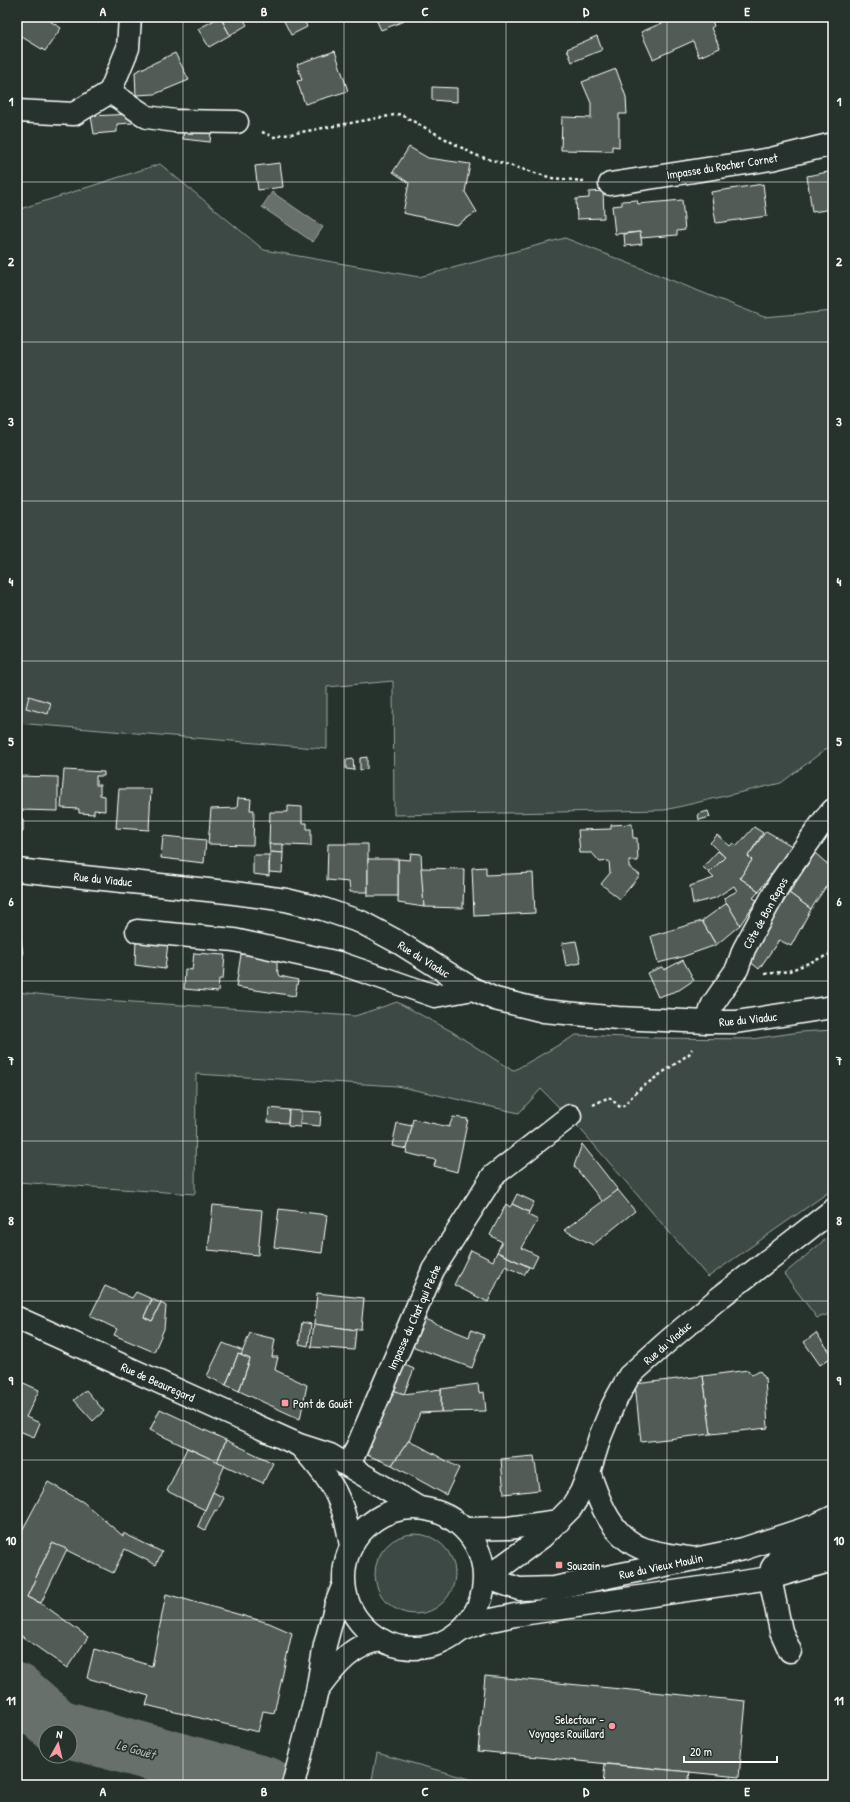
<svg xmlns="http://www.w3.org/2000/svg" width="850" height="1802" viewBox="0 0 850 1802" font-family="'Patrick Hand',sans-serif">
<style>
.green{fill:#3e4944;stroke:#9ea4a2}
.water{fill:#67706c;stroke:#a4a9a7}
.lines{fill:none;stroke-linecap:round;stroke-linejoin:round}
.river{stroke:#67706c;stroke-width:56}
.building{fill:#515c57;stroke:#fff}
.minor-casing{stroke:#fff;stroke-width:25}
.major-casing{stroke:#fff;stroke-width:25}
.path{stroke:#fff;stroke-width:2.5;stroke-dasharray:3 3;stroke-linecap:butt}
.minor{stroke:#26332d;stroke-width:22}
.major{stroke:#26332d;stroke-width:22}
.grid{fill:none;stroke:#fff;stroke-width:1;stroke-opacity:0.55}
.poi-dot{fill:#ff9aa2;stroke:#26332d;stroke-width:1.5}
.labels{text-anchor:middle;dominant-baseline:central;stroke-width:3.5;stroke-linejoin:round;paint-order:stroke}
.street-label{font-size:12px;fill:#fff;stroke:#26332d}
.poi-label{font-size:12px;fill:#fff;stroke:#26332d;text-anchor:start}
.water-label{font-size:13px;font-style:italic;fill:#b3b8b6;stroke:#26332d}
.neatline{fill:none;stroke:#fff;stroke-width:1.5}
.grid-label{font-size:13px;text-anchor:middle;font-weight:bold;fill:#fff}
</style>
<rect width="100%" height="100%" fill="#26332d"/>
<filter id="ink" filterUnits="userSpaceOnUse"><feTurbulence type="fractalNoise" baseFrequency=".025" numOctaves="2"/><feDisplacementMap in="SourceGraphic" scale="8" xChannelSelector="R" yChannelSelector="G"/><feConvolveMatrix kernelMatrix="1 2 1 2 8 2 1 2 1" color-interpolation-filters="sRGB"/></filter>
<g filter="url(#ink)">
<!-- green -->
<g class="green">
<polygon points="160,164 264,250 419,277 565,238 764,317 833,311 833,748 830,746 781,783 665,810 394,815 393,681 327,687 327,749 17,723 17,210"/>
<polygon points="17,992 86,999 355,1016 397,1002 451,1031 513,1071 576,1035 653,1038 752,1039 800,1032 833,1030 833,1189 708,1277 582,1131 541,1089 519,1113 397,1086 196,1074 195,1194 17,1182"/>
<polygon points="833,1233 833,1313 817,1318 784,1274"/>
<circle cx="415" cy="1574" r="40"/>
<polygon points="377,1753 490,1785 371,1785"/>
</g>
<!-- water -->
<polygon class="water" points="272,192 323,227 313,242 262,207"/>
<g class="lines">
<!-- river -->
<polyline class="river" points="17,1691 58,1727 267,1785"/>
</g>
<!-- building -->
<g class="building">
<polygon points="17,17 52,17 50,21 61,28 45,51 17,34"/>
<polygon points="220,17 230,35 209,47 198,29"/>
<polygon points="223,17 242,17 247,25 230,35 221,18"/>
<polygon points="282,17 303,17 307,27 291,35"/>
<polygon points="375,17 402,17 404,21 381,30"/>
<polygon points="676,17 711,17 714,26 711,28 720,48 699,57 693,41 653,59 641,32"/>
<polygon points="597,36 602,50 572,62 567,49"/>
<polygon points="335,51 348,91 305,104 297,81 302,80 297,64"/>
<polygon points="175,53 189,80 155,94 136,95 135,72"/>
<polygon points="616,69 626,97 627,114 619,114 619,147 612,146 612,151 561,150 562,117 591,118 591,103 582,82"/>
<polygon points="432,87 457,88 457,102 432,100"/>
<polygon points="132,114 133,123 117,124 117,132 94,134 91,116"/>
<polygon points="184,127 211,131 210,142 183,139"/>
<polygon points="409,147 428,158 470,164 465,192 477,212 456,225 403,213 409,183 393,172"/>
<polygon points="280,163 283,187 258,190 255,166"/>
<polygon points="833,171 833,209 812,212 807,176"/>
<polygon points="763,184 767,216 716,223 711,192"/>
<polygon points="603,191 604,218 577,219 576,199 589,198 589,192"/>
<polygon points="637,200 638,204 682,200 685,230 677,231 677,235 641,238 640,232 615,234 612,206 622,205 622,201"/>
<polygon points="640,232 642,244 625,246 624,234"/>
<polygon points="29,696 51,703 48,714 26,708"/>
<polygon points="367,757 367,769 360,770 360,758"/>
<polygon points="353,759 354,770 346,769 346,760"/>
<polygon points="64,770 104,772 104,776 96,776 96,785 100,785 100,795 105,796 105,811 94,810 94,814 79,813 79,809 61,808"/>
<polygon points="17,776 58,777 58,811 21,810 21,818 23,819 23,832 17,832"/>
<polygon points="119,789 151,789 149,830 116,828"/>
<polygon points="238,798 251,799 250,810 254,810 253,845 208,844 211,809 237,808"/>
<polygon points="288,806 302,807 302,823 307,823 307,829 311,829 311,846 269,844 270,812 288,812"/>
<polygon points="708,811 710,817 699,820 698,814"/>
<polygon points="632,824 633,838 637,838 638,861 629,861 629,867 640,875 620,899 601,884 610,873 609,861 600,862 592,853 580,853 578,830 611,829 611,825"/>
<polygon points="754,827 763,833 748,856 752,860 740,878 759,891 753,898 757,900 740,925 724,899 724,898 737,891 734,886 715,898 693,904 690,886 714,878 709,873 725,857 710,843 717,835 730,846 733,843 737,846"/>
<polygon points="766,831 792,846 759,891 740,878 752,860 748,856"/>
<polygon points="163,836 206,840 204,863 161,858"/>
<polygon points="269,844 283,844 283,853 270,852"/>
<polygon points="328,844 368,844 368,892 350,892 349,882 327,880"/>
<polygon points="718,851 725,857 709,873 703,867"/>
<polygon points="270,852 283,853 282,873 269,872"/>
<polygon points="411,853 421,854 424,907 398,903 398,859 410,860"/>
<polygon points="815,853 833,869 833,876 811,909 789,893"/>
<polygon points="253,855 269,855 269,876 253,874"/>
<rect x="368" y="859" width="30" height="37"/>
<polygon points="486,867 486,875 533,873 535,913 474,916 472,868"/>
<polygon points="421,868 464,869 463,908 424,907"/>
<polygon points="789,893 811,909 791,946 779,940 759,969 748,960"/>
<polygon points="727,903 740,925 716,945 702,921"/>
<polygon points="702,921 716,945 682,957 658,963 651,936"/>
<polygon points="17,932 20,932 23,955 17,956"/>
<polygon points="136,940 168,943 165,969 135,965"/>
<polygon points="576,941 581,963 566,966 562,943"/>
<polygon points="194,953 225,955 223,979 219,979 218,992 184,989 185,969 192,970"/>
<polygon points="241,954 277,960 277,969 280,976 298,980 295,996 236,987"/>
<polygon points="683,960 694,980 679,990 658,997 647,973 662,967 664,970"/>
<polygon points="269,1108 289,1110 288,1123 268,1122"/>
<polygon points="289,1110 301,1111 300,1127 288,1126"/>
<polygon points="301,1111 321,1112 320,1126 300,1124"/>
<polygon points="453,1117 468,1119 457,1172 434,1166 436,1160 406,1153 413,1119 449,1127"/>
<polygon points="397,1123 412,1126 407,1149 392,1146"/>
<polygon points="582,1144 618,1190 603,1202 574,1166"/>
<polygon points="618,1190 635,1211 593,1245 564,1230"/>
<polygon points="517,1194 534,1202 529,1212 512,1204"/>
<polygon points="506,1204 510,1207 512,1204 529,1212 528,1215 538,1220 522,1248 538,1256 532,1268 497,1252 502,1242 490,1235"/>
<polygon points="213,1205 262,1210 258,1255 208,1250"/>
<polygon points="279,1209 327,1215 322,1253 274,1247"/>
<polygon points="471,1250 493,1261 497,1252 529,1267 524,1275 505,1266 488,1302 454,1285"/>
<polygon points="105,1286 132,1298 136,1292 152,1299 144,1317 152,1321 161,1303 166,1306 164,1329 154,1352 114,1335 117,1329 90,1316"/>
<polygon points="317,1293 364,1298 361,1329 356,1329 356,1330 314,1324"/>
<polygon points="152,1299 161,1303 152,1321 144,1317"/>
<polygon points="417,1316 469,1337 471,1330 484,1335 472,1368 406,1344"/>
<polygon points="302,1322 311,1324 308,1346 299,1344"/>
<polygon points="314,1324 356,1330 354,1350 311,1347"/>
<polygon points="250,1333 275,1339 272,1357 278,1357 275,1370 307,1385 300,1419 239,1391 250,1359 241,1355"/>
<polygon points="816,1333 833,1356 820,1365 804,1342"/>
<polygon points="223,1343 243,1351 241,1355 238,1354 226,1385 207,1376"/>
<polygon points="238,1354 250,1359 239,1391 226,1385"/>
<polygon points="398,1362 414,1369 404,1394 387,1388"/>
<polygon points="748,1370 752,1375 760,1371 765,1378 768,1428 711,1434 703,1376"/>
<polygon points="703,1376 711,1434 641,1442 635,1384"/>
<polygon points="17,1380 39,1390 26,1417 40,1423 34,1437 17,1430"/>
<polygon points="478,1384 479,1393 484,1392 486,1411 441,1412 441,1389"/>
<polygon points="387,1388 404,1394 441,1389 441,1412 420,1413 409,1440 392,1465 359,1452"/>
<polygon points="86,1390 104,1411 93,1421 74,1400"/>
<polygon points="160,1409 226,1440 217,1462 150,1430"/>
<polygon points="226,1440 273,1463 263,1483 217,1462"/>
<polygon points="409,1440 459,1468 446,1495 392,1465"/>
<polygon points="187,1448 225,1465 205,1510 167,1491"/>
<polygon points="534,1456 539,1490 504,1494 501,1459"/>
<polygon points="48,1482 83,1502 123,1536 123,1533 162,1552 156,1565 125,1549 113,1573 52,1543 27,1597 45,1606 88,1637 67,1668 17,1633 17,1540"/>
<polygon points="213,1492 224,1498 217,1511 215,1510 205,1530 198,1526"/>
<polygon points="52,1543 67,1549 41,1603 27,1597"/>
<polygon points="166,1594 269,1623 292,1633 274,1713 263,1711 258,1732 146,1705 149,1696 87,1678 94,1649 152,1666"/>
<polygon points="485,1676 746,1701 739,1777 478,1751"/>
<polygon points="605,1764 690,1772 688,1785 603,1785"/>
</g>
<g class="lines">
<!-- minor casing -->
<g class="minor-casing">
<g id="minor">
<polyline points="110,92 128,48 130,17"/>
<polyline points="17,111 74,114 110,92 147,117 175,121 237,122"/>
<polyline points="610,184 771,159 833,144"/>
<polyline points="137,931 234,940 339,963 435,996 473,989"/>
<polyline points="707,1022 713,1004 737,969 744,949 781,881 825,819 833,810"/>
<polyline points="349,1466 433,1270 493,1176 570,1116"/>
<polyline points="485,1577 519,1589 554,1588 743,1549 816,1525 833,1517"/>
<polyline points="462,1630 482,1622 515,1615 770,1578 833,1560"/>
<polyline points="790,1651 781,1631 770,1578 772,1568 779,1558 819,1545 833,1538"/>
<path d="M319,1688C335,1666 354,1643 382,1640"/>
<polyline points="293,1785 317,1691 325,1645 336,1604 344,1584"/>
</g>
</g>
<!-- major casing -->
<g class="major-casing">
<g id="major">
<polyline points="17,870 227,892 286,900 323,909 361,922 398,942 473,989 495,999 544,1011 618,1018 707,1022 736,1022 833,1007"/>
<polyline points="17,1318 299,1445 330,1455 419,1508"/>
<path d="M301,1447C332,1480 345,1502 351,1547"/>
<path d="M589,1472C599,1502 612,1538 644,1549C661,1555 678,1556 696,1559"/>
<circle cx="414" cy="1578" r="70"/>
<polyline points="465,1529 508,1528 559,1521"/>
<polyline points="485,1575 497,1570 542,1537 571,1508 581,1492 589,1472 600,1437 613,1405 629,1376 668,1341 719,1298 833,1210"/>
</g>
</g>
<!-- path -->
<g class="path">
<polyline points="262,132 274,137 400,114 475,155 552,178 584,181"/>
<polyline points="765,974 789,971 833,953"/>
<polyline points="593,1105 609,1097 621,1108 638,1090 689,1054 692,1049"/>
</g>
<!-- minor -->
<use href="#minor" class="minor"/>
<!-- major -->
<use href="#major" class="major"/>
</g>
</g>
<!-- grid -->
<path class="grid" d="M183,17V1785M344,17V1785M506,17V1785M667,17V1785M17,182H833M17,342H833M17,501H833M17,661H833M17,821H833M17,981H833M17,1141H833M17,1301H833M17,1460H833M17,1620H833"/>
<!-- markers -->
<g class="poi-dot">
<rect x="281" y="1399" width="8" height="8" rx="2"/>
<rect x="555" y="1561" width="8" height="8" rx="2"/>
<circle cx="612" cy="1726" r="4"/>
</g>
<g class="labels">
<!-- street labels -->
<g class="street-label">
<text transform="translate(722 166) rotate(-9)">Impasse du Rocher Cornet</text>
<text transform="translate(103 879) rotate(6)">Rue du Viaduc</text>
<text transform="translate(765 913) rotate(-61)">Côte de Bon Repos</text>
<text transform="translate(424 959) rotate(32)">Rue du Viaduc</text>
<text transform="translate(748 1019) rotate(-6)">Rue du Viaduc</text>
<text transform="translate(414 1317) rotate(-66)">Impasse du Chat qui Pêche</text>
<text transform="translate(667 1343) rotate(-41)">Rue du Viaduc</text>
<text transform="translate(158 1382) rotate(24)">Rue de Beauregard</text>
<text transform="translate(661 1566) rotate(-12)">Rue du Vieux Moulin</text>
</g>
<!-- poi labels -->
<g class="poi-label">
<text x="293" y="1403">Pont de Gouët</text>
<text x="567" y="1565">Souzain</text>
<text x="604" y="1719" text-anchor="end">Selectour -<tspan x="604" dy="14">Voyages Rouillard</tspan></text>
</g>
<!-- water labels -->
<g class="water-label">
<text transform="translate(136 1749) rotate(16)">Le Gouët</text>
</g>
</g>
<!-- margin -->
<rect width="850" height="1802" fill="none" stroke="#26332d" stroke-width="44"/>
<!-- north arrow -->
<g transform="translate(58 1744) rotate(8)"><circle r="19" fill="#26332d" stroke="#7d8581"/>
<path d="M0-3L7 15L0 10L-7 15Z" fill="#ff9aa2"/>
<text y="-6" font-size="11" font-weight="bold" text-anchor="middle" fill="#ffffff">N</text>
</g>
<!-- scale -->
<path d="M684 1756v6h93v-6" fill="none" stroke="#ffffff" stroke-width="2"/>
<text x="690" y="1756" font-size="12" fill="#ffffff" stroke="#26332d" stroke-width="3" paint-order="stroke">20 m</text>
<rect x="22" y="22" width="806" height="1758" class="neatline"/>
<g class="grid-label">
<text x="103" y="16">A</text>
<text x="264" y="16">B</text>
<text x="425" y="16">C</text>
<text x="586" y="16">D</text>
<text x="747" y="16">E</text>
<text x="11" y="106">1</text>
<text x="839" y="106">1</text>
<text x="11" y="266">2</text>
<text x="839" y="266">2</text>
<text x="11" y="426">3</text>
<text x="839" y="426">3</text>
<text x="11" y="586">4</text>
<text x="839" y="586">4</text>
<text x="11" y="746">5</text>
<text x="839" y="746">5</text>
<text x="11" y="906">6</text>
<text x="839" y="906">6</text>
<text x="11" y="1065">7</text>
<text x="839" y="1065">7</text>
<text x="11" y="1225">8</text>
<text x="839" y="1225">8</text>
<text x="11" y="1385">9</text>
<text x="839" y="1385">9</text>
<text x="11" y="1545">10</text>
<text x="839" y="1545">10</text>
<text x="11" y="1705">11</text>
<text x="839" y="1705">11</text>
<text x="103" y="1796">A</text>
<text x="264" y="1796">B</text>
<text x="425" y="1796">C</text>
<text x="586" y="1796">D</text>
<text x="747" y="1796">E</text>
</g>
</svg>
